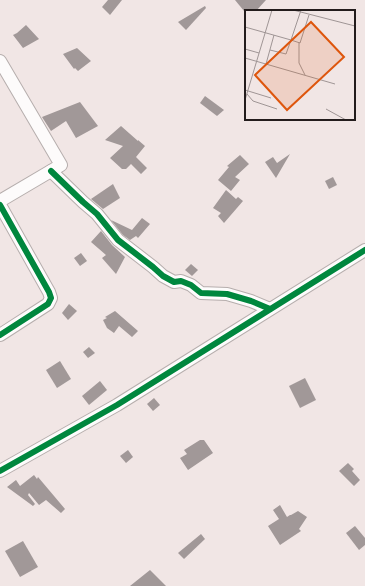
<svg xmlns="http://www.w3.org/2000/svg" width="365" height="586" viewBox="0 0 365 586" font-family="'Exo 2',sans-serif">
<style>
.building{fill:#a19898}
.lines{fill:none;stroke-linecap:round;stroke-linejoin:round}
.street-casing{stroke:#b6aead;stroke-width:14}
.street{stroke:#fdfbfb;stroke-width:12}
.cycleway-casing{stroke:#fff;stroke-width:8}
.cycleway{stroke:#00873e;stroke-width:6}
.inset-road{fill:none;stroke:#9f9595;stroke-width:1}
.view{fill:#de560d;fill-opacity:0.15;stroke:#de560d;stroke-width:2}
.inset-edge{fill:none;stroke:#231c1c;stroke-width:2}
</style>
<rect width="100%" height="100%" fill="#f1e6e5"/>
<!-- building -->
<g class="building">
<polygon points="108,0 122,0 110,15 102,7"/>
<polygon points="235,0 266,0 256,11 244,11"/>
<polygon points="205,6 206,8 186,30 178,22"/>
<polygon points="26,25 39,39 23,48 13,35 17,33"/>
<polygon points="77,48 91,61 78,71 75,68 74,69 63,54"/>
<polygon points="205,96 224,110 217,116 200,103"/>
<polygon points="80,102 98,126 76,138 66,121 51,131 42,117"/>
<polygon points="121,126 138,141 138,140 145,146 136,157 147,168 141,174 131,164 126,169 122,169 110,158 123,146 105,140"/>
<polygon points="290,154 276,178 265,162 273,157 277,163"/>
<polygon points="240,155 249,164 235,177 240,180 231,191 218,180 229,167 227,166"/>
<polygon points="333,177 337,185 329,189 325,181"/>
<polygon points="113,184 120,198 103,209 91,199"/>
<polygon points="226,190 236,199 238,197 243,201 224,223 218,216 221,213 213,208"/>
<polygon points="142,218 150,224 138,238 136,236 130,240 123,235 111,220 132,230"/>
<polygon points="101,231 112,245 125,257 116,274 102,258 106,255 91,242"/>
<polygon points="81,253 87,261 80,266 74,258"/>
<polygon points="191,264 198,270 192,276 185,270"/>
<polygon points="69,304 77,311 68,320 62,313"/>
<polygon points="115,311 138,331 132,337 119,326 114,333 107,328 103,320 107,318 105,317"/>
<polygon points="89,347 95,353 88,358 83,352"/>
<polygon points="60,361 71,379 57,388 46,370"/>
<polygon points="305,378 316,400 300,408 289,386"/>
<polygon points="100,381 107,390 89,405 82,396"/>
<polygon points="154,398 160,405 153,411 147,404"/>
<polygon points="200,440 204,440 213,453 188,470 180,458 187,454 184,450"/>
<polygon points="128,450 133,457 126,463 120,456"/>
<polygon points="348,463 354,469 352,471 360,480 354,486 339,471"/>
<polygon points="34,475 37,479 38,477 65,509 61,513 46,500 39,505 29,493 28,495 35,504 33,506 7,487 16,480 20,486"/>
<polygon points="280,505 287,517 290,515 291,515 298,511 307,517 299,529 301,531 280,545 268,526 279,519 273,510"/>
<polygon points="355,526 365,538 365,545 359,550 346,533"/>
<polygon points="201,534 205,539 184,559 178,553"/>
<polygon points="23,541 38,567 20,577 5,551"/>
<polygon points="150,570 166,586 130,586"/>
</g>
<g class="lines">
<!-- street casing -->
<g class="street-casing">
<g id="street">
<polyline points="0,61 61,165 0,201"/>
<polyline points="51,171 83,202 97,214 118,240 153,267 163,276 174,282 181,281 191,285 201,293 227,294 251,301 270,309"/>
<polyline points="0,205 49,292 51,298 48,304 0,335"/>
<polyline points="0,471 117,405 365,250"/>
</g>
</g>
<!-- street -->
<use href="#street" class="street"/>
<!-- cycleway casing -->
<g class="cycleway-casing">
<g id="cycleway">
<polyline points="51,171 83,202 97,214 118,240 153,267 163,276 174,282 181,281 191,285 201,293 227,294 251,301 270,309"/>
<polyline points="0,205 49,292 51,298 48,304 0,335"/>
<polyline points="0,471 117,405 365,250"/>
</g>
</g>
<!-- cycleway -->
<use href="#cycleway" class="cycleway"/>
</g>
<!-- overview -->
<g transform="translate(245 10)">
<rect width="110" height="110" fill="#f1e6e5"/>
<path class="inset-road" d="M48,0L110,16M0,17L46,30L56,0M54,32V53L60,65M0,39L14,43M25,40L41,44L46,30L55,33L64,5M0,48L90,74M21,54L29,25M0,80L26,88M2,84L8,91L32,99M0,90L27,0M81,99L101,110"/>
<path class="view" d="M66,12L99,47L42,100L10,65Z"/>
<rect width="110" height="110" class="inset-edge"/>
</g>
</svg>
